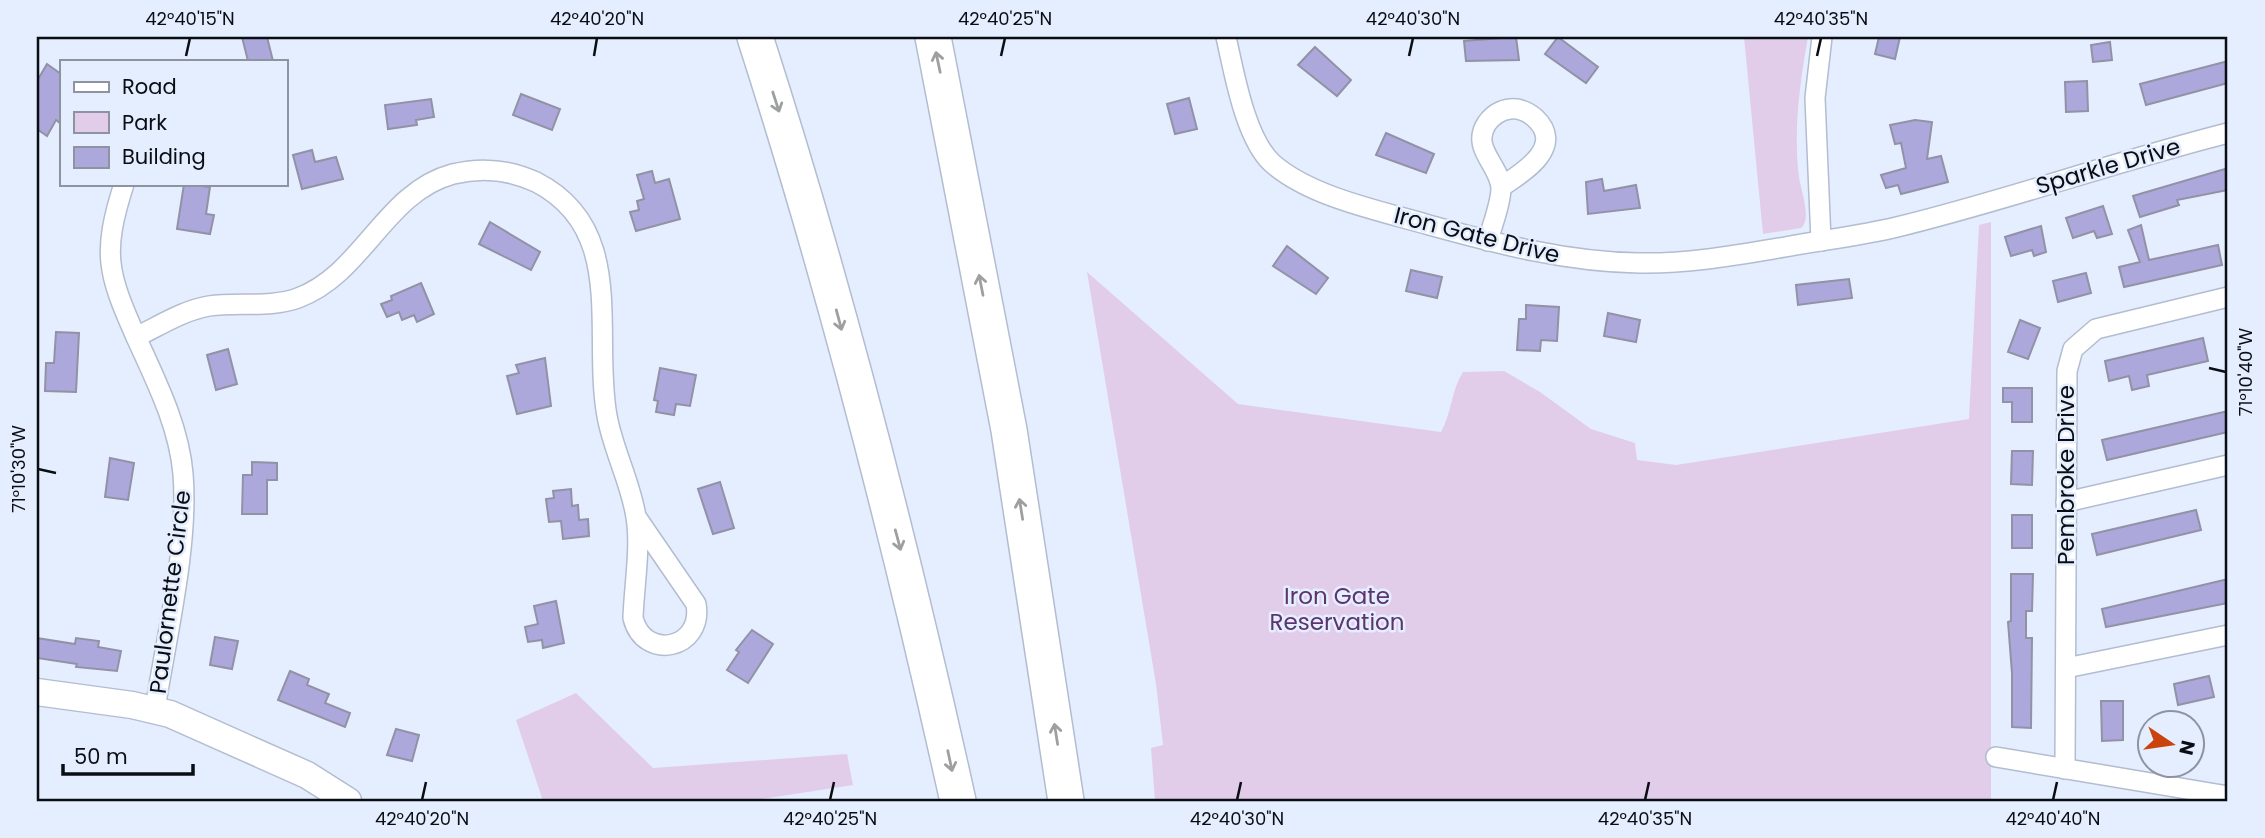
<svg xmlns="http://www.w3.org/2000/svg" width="2265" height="838" viewBox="0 0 2265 838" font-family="Poppins,sans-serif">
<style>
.green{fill:#e1ccea}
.building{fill:#aca8db;stroke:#9291a5;stroke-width:2}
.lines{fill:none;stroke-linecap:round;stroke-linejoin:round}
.minor-casing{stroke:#b2bdd0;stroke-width:22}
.secondary-casing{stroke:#b2bdd0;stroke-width:29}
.motorway-casing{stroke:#b2bdd0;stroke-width:38}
.minor{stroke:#fff;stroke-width:19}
.secondary{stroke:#fff;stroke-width:26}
.motorway{stroke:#fff;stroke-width:35}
.oneway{stroke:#9d9fa1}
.ticks{fill:none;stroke:#0a0e14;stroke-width:2.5}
.labels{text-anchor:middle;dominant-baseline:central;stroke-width:5;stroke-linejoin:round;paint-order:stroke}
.street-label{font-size:23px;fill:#0a0e14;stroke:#e5eefe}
.park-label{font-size:23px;fill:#5d346d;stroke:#e5eefe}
.neatline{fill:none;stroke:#0a0e14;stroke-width:2.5}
.ticks-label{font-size:18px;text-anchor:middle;fill:#0a0e14}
</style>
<rect width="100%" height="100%" fill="#e5eefe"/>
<!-- green -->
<g class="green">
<path d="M1744,37H1808C1800,82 1793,131 1799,177C1801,191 1812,219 1801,228L1763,234Z"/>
<path d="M1991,222V801H1155L1151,748L1163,745L1156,684L1087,272L1238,404L1441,432C1452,412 1451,391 1463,372L1504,371L1540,392L1591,429L1635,443L1637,460L1676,465L1969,419L1979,225Z"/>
<polygon points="576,693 653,768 847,754 853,785 749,801 543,801 516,720"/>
</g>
<!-- building -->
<g class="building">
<polygon points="242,37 267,37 273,61 248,61"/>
<polygon points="1516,37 1519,60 1466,61 1464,41"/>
<polygon points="1558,37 1598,67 1586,83 1545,54"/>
<polygon points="1879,37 1900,37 1895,59 1875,54"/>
<polygon points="2110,42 2112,60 2093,62 2091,45"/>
<polygon points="1315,47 1351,80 1337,96 1298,65"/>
<polygon points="2228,61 2228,83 2146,105 2140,84"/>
<polygon points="47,64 61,74 61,124 56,120 47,136 37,129 37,81"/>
<polygon points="2087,81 2088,111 2066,112 2065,82"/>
<polygon points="521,94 560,109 552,130 513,115"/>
<polygon points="1189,98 1197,129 1175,134 1167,104"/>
<polygon points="431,99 434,117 416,120 417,125 388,129 385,105"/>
<polygon points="1915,120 1932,122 1927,159 1941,156 1948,182 1901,194 1898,185 1886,188 1881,175 1906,168 1901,143 1895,144 1890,125"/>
<polygon points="1386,133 1434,154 1426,173 1376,155"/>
<polygon points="312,150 315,162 336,157 343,179 302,189 293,155"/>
<polygon points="2228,168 2228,190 2177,200 2179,205 2140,217 2133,196"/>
<polygon points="652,171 655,183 669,179 680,219 636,231 630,212 639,210 637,201 644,199 637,175"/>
<polygon points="1602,179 1604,191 1636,185 1640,208 1588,214 1586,182"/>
<polygon points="184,184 210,187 206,214 214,215 210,234 177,229"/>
<polygon points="2103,206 2112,234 2097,238 2094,231 2073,238 2066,218"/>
<polygon points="490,222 540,252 531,270 479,244"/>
<polygon points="2141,225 2149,260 2218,245 2222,265 2124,287 2119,267 2140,262 2128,230"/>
<polygon points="2041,226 2046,252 2034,256 2032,250 2011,256 2005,237"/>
<polygon points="1287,246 1328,278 1316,294 1273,266"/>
<polygon points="1411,270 1442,277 1437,298 1406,291"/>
<polygon points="2086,273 2091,293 2058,302 2053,281"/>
<polygon points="1849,279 1852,298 1798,305 1796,285"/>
<polygon points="421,283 434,314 417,322 414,315 402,320 399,312 387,317 381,304 392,300 391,296"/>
<polygon points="1526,305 1559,307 1557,341 1541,340 1540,351 1517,350 1519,319 1526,319"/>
<polygon points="1608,313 1640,320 1636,342 1604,336"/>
<polygon points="2020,320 2040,328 2028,359 2008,352"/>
<polygon points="56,332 79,333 76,392 45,391 46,363 54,363"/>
<polygon points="2203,338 2208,361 2147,375 2149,386 2132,390 2129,376 2109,381 2105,361"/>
<polygon points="228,349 237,384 216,390 207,355"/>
<polygon points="545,358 551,406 517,414 507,376 519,373 516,365"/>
<polygon points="660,368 696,375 690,406 676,404 674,415 656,412 658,401 654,400"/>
<polygon points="2003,388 2032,388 2032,422 2012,422 2012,402 2003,402"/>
<polygon points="2228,411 2228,432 2107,460 2102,440"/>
<polygon points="2012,451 2033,451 2032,485 2011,484"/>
<polygon points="110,458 134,463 128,500 105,497"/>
<polygon points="252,462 277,463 277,480 267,480 267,514 242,514 243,475 252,475"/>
<polygon points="720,482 734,528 713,534 698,489"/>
<polygon points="571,489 572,506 578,505 579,520 588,519 589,536 563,539 561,521 549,522 546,499 554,498 553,491"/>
<polygon points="2196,510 2201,530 2097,555 2092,534"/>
<rect x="2012" y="515" width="20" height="33"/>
<polygon points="2011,574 2033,574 2032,611 2026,611 2026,638 2032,638 2031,728 2012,727 2012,673 2008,622 2011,621"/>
<polygon points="2228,579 2228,603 2106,627 2102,609"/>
<polygon points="556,601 564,643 543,648 542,640 528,642 525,627 538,624 534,606"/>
<polygon points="752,630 773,644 748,683 727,670 739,652 736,650"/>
<polygon points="215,637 238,641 232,669 210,665"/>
<polygon points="37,638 75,644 76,638 99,641 98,647 121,651 117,671 76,667 77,664 37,658"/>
<polygon points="290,671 309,679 307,685 329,694 325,703 350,713 345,727 278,700"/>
<polygon points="2209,676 2214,697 2178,705 2174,684"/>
<polygon points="2101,701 2123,701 2123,740 2102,741"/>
<polygon points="396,729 419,735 412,761 387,755"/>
</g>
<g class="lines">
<!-- minor casing -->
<g class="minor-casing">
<g id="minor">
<path d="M1226,37C1234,72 1245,138 1272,163C1310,197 1381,211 1429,225C1498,244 1567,262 1639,263C1688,264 1737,255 1785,247C1822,240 1860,236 1897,227C2008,200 2117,161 2228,133"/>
<path d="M124,184C102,253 107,272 136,337"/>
<path d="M1488,241C1492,225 1501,204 1501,188C1500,165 1470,148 1487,123C1493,115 1501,110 1510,109C1520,108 1528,112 1535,118C1566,147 1522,173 1501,187"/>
<polyline points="1821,241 1815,98 1822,37"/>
<polyline points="2066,502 2228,465"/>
<polyline points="2066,668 2228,635"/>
<path d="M155,709C166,639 189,544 183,474C179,426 156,381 136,337C159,326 184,310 209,306C237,302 271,308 298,298C363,274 385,192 453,174C481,167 510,170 536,182C628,229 592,333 607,416C613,450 631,483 636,517C641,547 634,587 633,618C644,662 704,649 696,604L637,518"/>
<polyline points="1996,757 2228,796"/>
<polyline points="2065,769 2067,371 2073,349 2096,329 2228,297"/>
</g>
</g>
<!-- secondary casing -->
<g class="secondary-casing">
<polyline id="secondary" points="37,692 132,705 170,714 307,775 348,801"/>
</g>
<!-- motorway casing -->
<g class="motorway-casing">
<g id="motorway">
<path d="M755,37C836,288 901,544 958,801"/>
<polyline points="933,37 1009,430 1066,801"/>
</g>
</g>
<!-- minor -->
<use href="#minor" class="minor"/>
<!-- secondary -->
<use href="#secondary" class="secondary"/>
<!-- motorway -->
<use href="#motorway" class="motorway"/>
</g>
<!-- one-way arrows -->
<defs><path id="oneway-shaft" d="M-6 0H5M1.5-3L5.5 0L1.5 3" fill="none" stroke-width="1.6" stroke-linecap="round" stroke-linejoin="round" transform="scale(1.75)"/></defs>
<g class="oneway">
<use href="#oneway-shaft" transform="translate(938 62) rotate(-102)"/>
<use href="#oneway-shaft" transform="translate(776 102) rotate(72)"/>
<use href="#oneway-shaft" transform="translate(981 285) rotate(-101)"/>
<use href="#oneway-shaft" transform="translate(839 320) rotate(75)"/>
<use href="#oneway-shaft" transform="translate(1021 509) rotate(-99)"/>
<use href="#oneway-shaft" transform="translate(898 540) rotate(75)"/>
<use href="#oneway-shaft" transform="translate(1056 734) rotate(-99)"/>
<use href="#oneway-shaft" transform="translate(950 761) rotate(78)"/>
</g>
<!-- ticks -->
<path class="ticks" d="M186,56L190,38M594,56L597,38M1001,56L1005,38M1409,56L1413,38M1817,56L1821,38M2209,368L2226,372M38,469L56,473M422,800L426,782M830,800L834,782M1237,800L1241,782M1645,800L1649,782M2053,800L2057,782"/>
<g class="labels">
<!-- street labels -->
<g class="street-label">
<text transform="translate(2108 166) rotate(-16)">Sparkle Drive</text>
<text transform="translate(1477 235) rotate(14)">Iron Gate Drive</text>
<text transform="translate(2066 475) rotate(-90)">Pembroke Drive</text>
<text transform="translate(170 592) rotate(-83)">Paulornette Circle</text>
</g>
<!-- park labels -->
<g class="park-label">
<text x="1337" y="596">Iron Gate<tspan x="1337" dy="26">Reservation</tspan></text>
</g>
</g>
<!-- border -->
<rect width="2265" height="838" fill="none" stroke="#e5eefe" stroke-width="77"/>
<!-- legend -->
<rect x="60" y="60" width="228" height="126" fill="#e5eefe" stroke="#8d94a0" stroke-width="2"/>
<rect x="74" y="82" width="35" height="10" fill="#ffffff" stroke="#8d94a0" stroke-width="2"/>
<text x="122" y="94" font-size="21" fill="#0a0e14">Road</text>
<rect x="74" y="112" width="35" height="21" fill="#e1ccea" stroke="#8d94a0" stroke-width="2"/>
<text x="122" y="130" font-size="21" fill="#0a0e14">Park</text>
<rect x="74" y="147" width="35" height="21" fill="#aca8db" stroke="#8d94a0" stroke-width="2"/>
<text x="122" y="164" font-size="21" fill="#0a0e14">Building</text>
<!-- north arrow -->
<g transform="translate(2171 744) rotate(103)"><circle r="33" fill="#e5eefe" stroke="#8d94a0" stroke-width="2"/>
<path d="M0-5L12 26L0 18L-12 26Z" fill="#ca430d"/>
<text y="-10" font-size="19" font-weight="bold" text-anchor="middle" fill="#0a0e14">N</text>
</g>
<!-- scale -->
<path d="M63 764v10h130v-10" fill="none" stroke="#0a0e14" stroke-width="3.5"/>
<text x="74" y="764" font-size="21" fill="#0a0e14" stroke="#e5eefe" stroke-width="5" paint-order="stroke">50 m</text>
<rect x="38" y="38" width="2188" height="762" class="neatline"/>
<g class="ticks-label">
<text x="190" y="25">42°40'15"N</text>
<text x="597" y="25">42°40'20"N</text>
<text x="1005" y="25">42°40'25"N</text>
<text x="1413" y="25">42°40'30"N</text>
<text x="1821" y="25">42°40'35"N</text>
<text transform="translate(2246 372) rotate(-90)" y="6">71°10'40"W</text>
<text transform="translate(19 469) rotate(-90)" y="6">71°10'30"W</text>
<text x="422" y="825">42°40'20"N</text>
<text x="830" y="825">42°40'25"N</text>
<text x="1237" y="825">42°40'30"N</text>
<text x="1645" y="825">42°40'35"N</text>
<text x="2053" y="825">42°40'40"N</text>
</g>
</svg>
